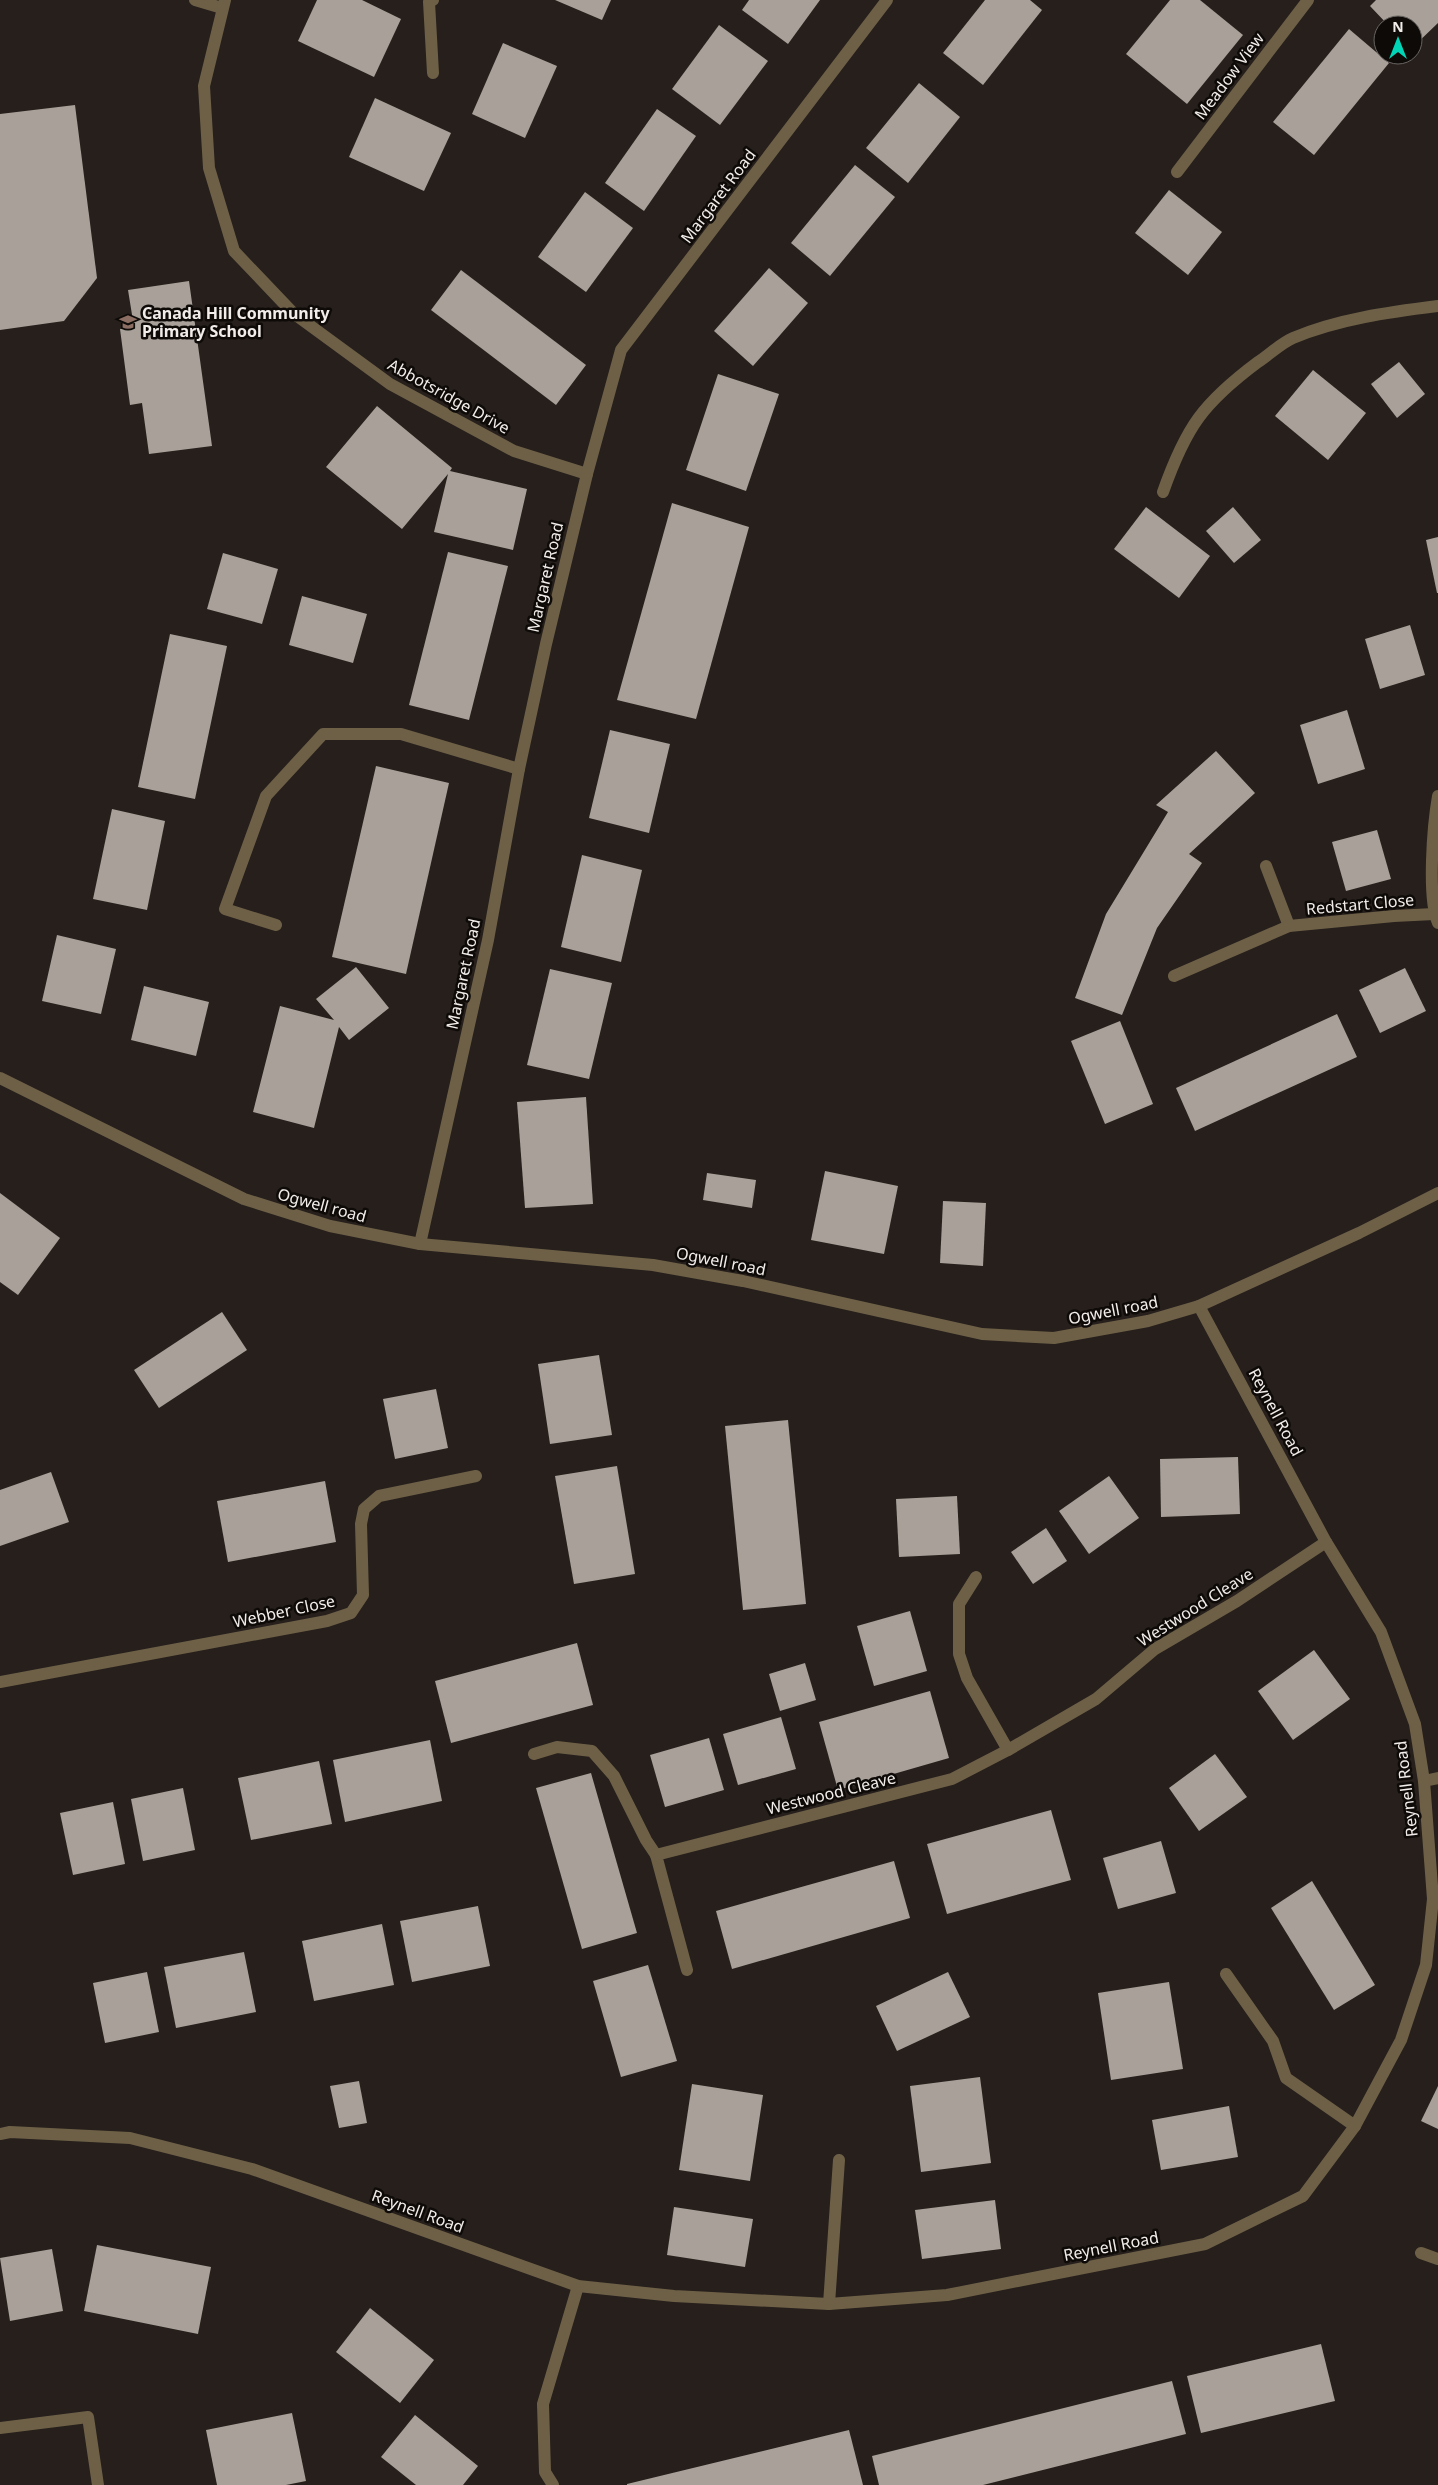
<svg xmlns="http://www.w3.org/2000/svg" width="1438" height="2485" viewBox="0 0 1438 2485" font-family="'Noto Sans',sans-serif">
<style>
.building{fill:#a8a099}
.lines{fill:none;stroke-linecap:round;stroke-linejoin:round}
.service{stroke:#6d6047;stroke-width:12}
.minor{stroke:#6d6047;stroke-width:12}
.tertiary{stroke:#6d6047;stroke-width:12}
.labels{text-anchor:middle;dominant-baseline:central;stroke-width:5;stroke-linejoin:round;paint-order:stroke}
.street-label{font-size:16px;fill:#f2edea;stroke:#0d0a08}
.poi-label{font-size:16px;font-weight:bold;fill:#f2edea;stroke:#0d0a08;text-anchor:start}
</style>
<rect width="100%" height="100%" fill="#261f1b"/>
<!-- building -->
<g class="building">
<polygon points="317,0 362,0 401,19 374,77 298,41"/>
<polygon points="555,0 611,0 602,20"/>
<polygon points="749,0 820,0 788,44 742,10"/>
<polygon points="985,0 1030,0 1042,10 983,85 943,53"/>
<polygon points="1170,0 1200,0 1243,35 1187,104 1126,54"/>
<polygon points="1376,0 1438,0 1438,23 1413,47 1413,25 1388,25 1370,6"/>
<polygon points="719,25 768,61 720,125 672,89"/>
<polygon points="1349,29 1389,63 1314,155 1273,122"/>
<polygon points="503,43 557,66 525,138 472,114"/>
<polygon points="919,83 960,117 908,183 866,148"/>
<polygon points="375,98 451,133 424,191 349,157"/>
<polygon points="75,105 97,278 64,321 0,330 0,114"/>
<polygon points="657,109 696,136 644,211 605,183"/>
<polygon points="855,165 895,197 830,276 791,243"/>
<polygon points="1169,190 1222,232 1188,275 1135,233"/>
<polygon points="585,192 633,228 586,292 538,257"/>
<polygon points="769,268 808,303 753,366 714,331"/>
<polygon points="461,270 586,365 556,405 431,310"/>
<polygon points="189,281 212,446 149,454 142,403 130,405 120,329 134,327 128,290"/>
<polygon points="1399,362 1425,394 1397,418 1371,384"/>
<polygon points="1313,370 1366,413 1328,460 1275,416"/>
<polygon points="718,374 779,394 746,491 686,470"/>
<polygon points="377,406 452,468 450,471 527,489 513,550 434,532 448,474 402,529 326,467"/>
<polygon points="672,503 749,527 696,719 617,700"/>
<polygon points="1146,507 1210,556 1179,598 1114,549"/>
<polygon points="1233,507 1261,540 1234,563 1206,531"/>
<polygon points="1438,537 1438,593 1437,593 1426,540"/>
<polygon points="448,552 508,566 469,720 409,705"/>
<polygon points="223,553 278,569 262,624 207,609"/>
<polygon points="302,596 367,614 353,663 289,645"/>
<polygon points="1410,625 1425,675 1380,689 1365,639"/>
<polygon points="170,634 227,646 195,799 138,787"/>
<polygon points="1347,710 1365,769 1318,784 1300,725"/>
<polygon points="610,730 670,744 649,833 589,818"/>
<polygon points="1216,751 1255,793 1189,854 1202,863 1157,928 1122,1015 1075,998 1106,914 1168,812 1156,805"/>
<polygon points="376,766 449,783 406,974 332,957"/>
<polygon points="112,809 165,821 147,910 93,899"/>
<polygon points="1377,830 1391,879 1346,891 1332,842"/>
<polygon points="582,855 642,870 621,962 561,947"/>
<polygon points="57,935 116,949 101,1014 42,1001"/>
<polygon points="356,967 389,1008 349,1040 339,1027 314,1128 253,1112 280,1006 334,1020 316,999"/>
<polygon points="1405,968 1426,1011 1380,1033 1359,990"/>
<polygon points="550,969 612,983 589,1079 527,1065"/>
<polygon points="144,986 209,1002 196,1056 131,1040"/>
<polygon points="1337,1014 1357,1057 1195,1131 1176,1088"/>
<polygon points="1120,1021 1153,1104 1105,1124 1071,1041"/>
<polygon points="586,1097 593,1204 525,1208 517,1102"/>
<polygon points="825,1171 898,1186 884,1254 811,1240"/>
<polygon points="707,1173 756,1180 752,1208 703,1200"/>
<polygon points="0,1193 60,1238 18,1295 0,1282"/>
<polygon points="943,1201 986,1203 983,1266 940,1263"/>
<polygon points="222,1312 247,1350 159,1408 134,1370"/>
<polygon points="599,1355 612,1435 550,1444 538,1364"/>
<polygon points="436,1389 448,1448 395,1459 383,1399"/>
<polygon points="788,1420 806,1604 743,1610 725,1426"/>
<polygon points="1238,1457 1240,1514 1161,1517 1160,1459"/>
<polygon points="617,1466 635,1574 574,1584 555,1476"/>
<polygon points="51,1472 69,1522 0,1546 0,1490"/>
<polygon points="1109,1476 1139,1518 1089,1554 1059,1511"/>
<polygon points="325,1481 336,1542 228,1562 217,1501"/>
<polygon points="957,1496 960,1554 899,1557 896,1499"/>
<polygon points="1046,1528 1067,1561 1033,1584 1011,1552"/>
<polygon points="910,1611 927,1671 874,1686 857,1626"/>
<polygon points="577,1643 593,1705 451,1743 435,1681"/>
<polygon points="1314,1650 1350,1699 1293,1740 1258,1691"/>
<polygon points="805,1663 816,1700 780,1711 769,1674"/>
<polygon points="930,1691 949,1758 838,1790 819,1722"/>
<polygon points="781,1717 796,1769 738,1785 723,1734"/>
<polygon points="709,1738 724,1790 665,1807 650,1755"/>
<polygon points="430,1740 442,1801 345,1822 333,1760"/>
<polygon points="1215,1754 1247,1797 1199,1831 1169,1788"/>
<polygon points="319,1761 332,1824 251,1840 238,1778"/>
<polygon points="591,1773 637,1933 582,1949 536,1788"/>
<polygon points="183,1788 195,1850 143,1861 131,1799"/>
<polygon points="113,1802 125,1864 73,1875 60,1813"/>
<polygon points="1051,1810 1071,1880 947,1914 927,1844"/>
<polygon points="1161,1841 1176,1893 1118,1909 1103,1858"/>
<polygon points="894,1861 910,1918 732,1969 716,1911"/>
<polygon points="1312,1881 1375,1985 1334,2010 1271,1908"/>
<polygon points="478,1906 490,1966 412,1982 400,1921"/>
<polygon points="382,1924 394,1985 314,2001 302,1941"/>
<polygon points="244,1952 256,2012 176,2028 164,1967"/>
<polygon points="648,1965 677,2061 621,2077 593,1981"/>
<polygon points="147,1972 159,2032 105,2043 93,1983"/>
<polygon points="948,1972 970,2017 897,2051 876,2006"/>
<polygon points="1169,1982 1183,2069 1111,2080 1098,1993"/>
<polygon points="980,2077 991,2163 921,2172 910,2086"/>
<polygon points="359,2081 367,2123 339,2128 330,2086"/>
<polygon points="692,2084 763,2095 750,2181 679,2170"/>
<polygon points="1438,2086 1438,2129 1421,2121"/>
<polygon points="1229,2106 1238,2157 1161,2170 1152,2120"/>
<polygon points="995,2200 1001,2249 922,2259 915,2210"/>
<polygon points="674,2207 753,2219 745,2267 667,2255"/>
<polygon points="97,2245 211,2267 198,2334 84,2311"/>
<polygon points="52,2249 63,2311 10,2321 0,2258"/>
<polygon points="370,2308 434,2360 400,2403 336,2352"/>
<polygon points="1321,2344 1335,2401 1201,2433 1187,2376"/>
<polygon points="1172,2381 1186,2434 983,2485 879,2485 872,2456"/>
<polygon points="292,2413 306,2481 286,2485 217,2485 206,2430"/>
<polygon points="415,2415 478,2466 463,2485 416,2485 381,2457"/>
<polygon points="849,2430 863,2485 627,2485 627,2484"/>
</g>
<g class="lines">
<!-- service -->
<g class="service">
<polyline points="195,0 222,8"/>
<path d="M1163,492C1186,427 1203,403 1258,362C1269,355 1281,343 1293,338C1338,319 1390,312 1438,306"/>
<polyline points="976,1577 959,1604 959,1654 967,1678 1008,1750"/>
</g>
<!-- minor -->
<g class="minor">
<polyline points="225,0 204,86 209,168 234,251 293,313 390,384 514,451 587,474"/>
<polyline points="433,0 429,2 433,73"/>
<polyline points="1177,172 1308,0"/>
<path d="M1438,796C1433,825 1427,897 1438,923"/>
<polyline points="1266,866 1289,926"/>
<polyline points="276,925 225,909 266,796 323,734 401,734 519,769"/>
<polyline points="1174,976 1289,926 1394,916 1434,914"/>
<polyline points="420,1244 488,940 519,769 546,644 587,474 621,350 887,0"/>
<polyline points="0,1682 327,1621 351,1613 363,1595 361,1524 364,1509 379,1496 476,1476"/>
<polyline points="534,1754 557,1747 592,1751 614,1776 646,1840 656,1855"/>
<polyline points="1424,1781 1438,1778"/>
<polyline points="687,1970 656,1855 952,1779 1008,1750 1096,1699 1155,1649 1237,1601 1326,1542"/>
<polyline points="1226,1974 1273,2041 1286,2078 1355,2126"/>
<polyline points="0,2134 10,2132 130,2138 252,2169 578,2286 674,2296 829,2304 947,2295 1205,2244 1303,2196 1355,2126 1401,2040 1426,1965 1433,1899 1424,1781 1415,1724 1381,1632 1326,1542 1199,1306"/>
<polyline points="1421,2253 1438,2259"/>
<polyline points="829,2304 839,2160"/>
<polyline points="0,2428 88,2417 98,2485"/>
<polyline points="553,2485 545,2472 543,2404 578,2286"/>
</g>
<!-- tertiary -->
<polyline class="tertiary" points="0,1078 244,1199 330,1226 420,1244 653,1265 743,1281 982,1334 1054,1338 1148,1321 1199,1306 1359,1233 1438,1193"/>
</g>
<!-- icons -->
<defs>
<g id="school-bare" transform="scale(1.35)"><path d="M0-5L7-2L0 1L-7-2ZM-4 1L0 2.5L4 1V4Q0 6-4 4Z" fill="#8d6e63" stroke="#0d0a08" stroke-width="2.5" paint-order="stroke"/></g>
</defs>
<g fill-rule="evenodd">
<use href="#school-bare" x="128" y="322"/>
</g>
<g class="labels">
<!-- street labels -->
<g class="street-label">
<text transform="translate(1229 76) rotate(-53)">Meadow View</text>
<text transform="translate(718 196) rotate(-53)">Margaret Road</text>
<text transform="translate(449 396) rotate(29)">Abbotsridge Drive</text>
<text transform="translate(545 577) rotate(-77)">Margaret Road</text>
<text transform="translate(1360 904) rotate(-5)">Redstart Close</text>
<text transform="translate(463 974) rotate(-78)">Margaret Road</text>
<text transform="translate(322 1205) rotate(15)">Ogwell road</text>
<text transform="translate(721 1261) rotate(11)">Ogwell road</text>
<text transform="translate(1113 1310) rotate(-11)">Ogwell road</text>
<text transform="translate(1276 1412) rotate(62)">Reynell Road</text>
<text transform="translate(1195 1607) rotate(-32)">Westwood Cleave</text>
<text transform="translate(284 1611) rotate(-12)">Webber Close</text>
<text transform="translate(1406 1789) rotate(-97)">Reynell Road</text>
<text transform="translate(831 1793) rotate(-14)">Westwood Cleave</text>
<text transform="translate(418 2211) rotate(20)">Reynell Road</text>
<text transform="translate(1111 2246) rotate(-11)">Reynell Road</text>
</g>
<!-- poi labels -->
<g class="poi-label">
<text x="142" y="313">Canada Hill Community<tspan x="142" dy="18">Primary School</tspan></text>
</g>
</g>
<!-- north arrow -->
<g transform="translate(1398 40)"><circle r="24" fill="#0d0a08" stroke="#696562"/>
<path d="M0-4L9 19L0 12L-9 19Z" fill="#00d5b7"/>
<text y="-8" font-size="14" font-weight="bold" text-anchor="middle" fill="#f2edea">N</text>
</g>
</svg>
